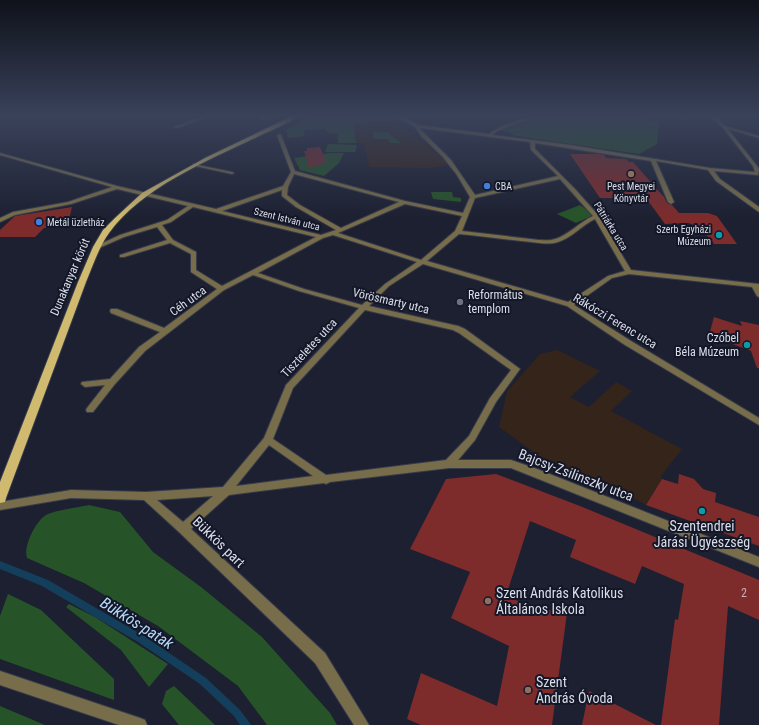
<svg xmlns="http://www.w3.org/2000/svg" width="759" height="725" viewBox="0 0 759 725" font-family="'Roboto Condensed',sans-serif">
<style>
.education{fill:#34241a}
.green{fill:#265428}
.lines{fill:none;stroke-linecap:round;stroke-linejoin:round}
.stream{fill:#143f5c;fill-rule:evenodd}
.building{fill:#7e2b2b}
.street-casing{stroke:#373b4b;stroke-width:2}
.primary-casing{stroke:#373b4b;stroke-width:2}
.street{fill:#776d4a;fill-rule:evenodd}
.primary{fill:#cfba6f;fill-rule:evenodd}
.education-dot{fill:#8d6e63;stroke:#131727;stroke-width:1.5}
.shop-dot{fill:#3f7fe0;stroke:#131727;stroke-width:1.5}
.culture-dot{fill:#0f9aa8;stroke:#131727;stroke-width:1.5}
.worship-dot{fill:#6b7280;stroke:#131727;stroke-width:1.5}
.labels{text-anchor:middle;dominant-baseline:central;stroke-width:4;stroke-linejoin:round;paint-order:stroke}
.far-poi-label{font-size:10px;fill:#dbdeea;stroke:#131727;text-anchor:start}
.far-street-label{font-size:10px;fill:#dbdeea;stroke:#131727}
.street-label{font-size:12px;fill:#dbdeea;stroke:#131727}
.poi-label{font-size:12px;fill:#dbdeea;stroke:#131727;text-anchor:start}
.near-number-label{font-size:12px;fill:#c4b1ba}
.near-street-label{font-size:14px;fill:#dbdeea;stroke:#131727}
.near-poi-label{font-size:14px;fill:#dbdeea;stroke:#131727;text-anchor:start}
.near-water-label{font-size:16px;font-style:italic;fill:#b4daf9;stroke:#131727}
</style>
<rect width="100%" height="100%" fill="#1c2031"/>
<!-- education -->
<g class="education">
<polygon points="396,121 427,145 450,165 428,168 369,167 364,143 356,143 353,123"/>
<polygon points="557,350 600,371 570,397 589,407 616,382 632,391 611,411 682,449 661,476 662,479 646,505 615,488 539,456 499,427 507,391 540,354"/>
</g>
<!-- green -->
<g class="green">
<polygon points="310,117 392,117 396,121 353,123 356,143 338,143 338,133 329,134 325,129 303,130 305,136 288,138 286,130"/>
<polygon points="542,117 628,117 659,122 657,144 639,154 511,135 512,133 502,131"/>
<polygon points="373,132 387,132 401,143 391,143 388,139 374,139"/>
<polygon points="328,144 357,145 355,152 325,152"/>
<polygon points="330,153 344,153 339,163 324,176 300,170 294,158"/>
<polygon points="431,192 452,192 453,197 461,198 461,202 433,199"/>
<polygon points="580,205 586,209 592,216 576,223 557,214"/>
<path d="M89,505L120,512L153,552L201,587L262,637L330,713L337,725H267L238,686L158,626L84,583L27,558C23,546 36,521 46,515C52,511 80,507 89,505Z"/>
<polygon points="8,594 41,610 114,679 114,700 0,659 0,616"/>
<polygon points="69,604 95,617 168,664 149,687 121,650 66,607"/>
<polygon points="174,686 215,725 179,725 162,704 166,691"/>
<polygon points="0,706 45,725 0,725"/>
</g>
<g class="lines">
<!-- stream -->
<polygon class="stream" points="0,561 48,580 144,636 206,678 240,710 249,722 251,725 240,725 234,716 200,684 138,642 42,586 0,569"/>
</g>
<!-- building -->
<g class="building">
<polygon points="320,147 326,162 309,168 304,151 307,151 307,148"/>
<polygon points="570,154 598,154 604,155 606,158 626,159 629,162 633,162 664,197 667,203 672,205 679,213 708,213 717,216 737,244 714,244 700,227 688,223 665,224 646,198 600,198"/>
<polygon points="72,207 68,224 44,228 35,237 0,237 0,230 15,216"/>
<polygon points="714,317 742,326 740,321 759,325 759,368 757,368 751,351 709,335"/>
<polygon points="496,474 580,506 759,580 759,620 728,606 719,725 661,725 675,619 678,620 684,584 642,566 635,584 570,557 576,540 530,521 506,596 532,607 567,613 552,725 421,725 407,719 421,673 497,706 509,646 451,618 470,572 410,549 446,479"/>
<polygon points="679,474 694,479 703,489 716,493 715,502 759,517 759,546 646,505 662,479 678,484"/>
<polygon points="589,691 656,725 582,725"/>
</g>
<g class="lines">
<!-- street casing -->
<g class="street-casing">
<g id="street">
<polygon points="201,117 208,117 177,128 174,127"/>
<polygon points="258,117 263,117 265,119 263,120"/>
<path d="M397,117H403L418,125L489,134C499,126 523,117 537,117L497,131L493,135L571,145L710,168L755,172L753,166L723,128L711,117H716L725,126L759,136V138L728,129L757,166L759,169L758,175L714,171L720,179L759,207V212L716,181L708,170L656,161L674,202L671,204L668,202L651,161L535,143V149L575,189L598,215L631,270L759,284V297L757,296L752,287L629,274L612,278L574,305L631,341L759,418V425L625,345L567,306L423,264L389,286L369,306L458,326L465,329L520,369L496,402L475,440L458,460H511L537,469L759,557V567L511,468H449L330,482L326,484L324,483L229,495L191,529L325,653L369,725H354L315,663L179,532L144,500L71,498L0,510V502L71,490L146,492L223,487L264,438L286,385L359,308L299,291L253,275L224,290L145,351L115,384L93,412H87L86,410L87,408L105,385L85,387L81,384L82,382L110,379L139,347L160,332L111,313L110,311L111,309H117L164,328L217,289L191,272V254L170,243L124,257H120V255L167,240L157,227L124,237L99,248H95L94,247L120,235L167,220L188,206L117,189L71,204L15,215L0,222V218L13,212L68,202L112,187L0,155V153L117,186L216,209L283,186L291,172L277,135L279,134L281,135L295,171L405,201L463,213L470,197L457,175L442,156L421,136L415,127ZM420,129V128L530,142L531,150L558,176L475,195L451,160ZM294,174L399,202L341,228L300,205L287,195L288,187ZM560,179L593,216C580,222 567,236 555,239C550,241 544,240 539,240L462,231L475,198ZM282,190V196L296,207L336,230L321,235L222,211ZM405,204L462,216L455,231L421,260L338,233ZM193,207L316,237L222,286L196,270V252L173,240L162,225L171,222ZM595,219L625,271L608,276L568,302L427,261L459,234C483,236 507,240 531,242C539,243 550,245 558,242C572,238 582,225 595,219ZM333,235L417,262L385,284L362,305L304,289L258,273L323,238ZM365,310L453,330L459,333L511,370L490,398L469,436L446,460L326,475L273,439L293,388ZM269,445L313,476L236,486ZM213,496L183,522L157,500Z"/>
<polygon points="680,117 684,117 684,118 682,119"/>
<polygon points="193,164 232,172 234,173 232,174 195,166 193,166"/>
<polygon points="0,671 140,718 145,720 147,725 119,725 0,685"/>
</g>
</g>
<!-- primary casing -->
<g class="primary-casing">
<path id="primary" d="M290,117H297C285,125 272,130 259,136C209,160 142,187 109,233C99,247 93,265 86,282L6,498L5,502L0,503V482L78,282L93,247L103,230L115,218L142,193L205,158Z"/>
</g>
<!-- street -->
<use href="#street" class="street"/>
<!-- primary -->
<use href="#primary" class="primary"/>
</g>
<!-- sky -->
<linearGradient id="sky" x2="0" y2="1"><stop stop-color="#0f121b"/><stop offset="0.53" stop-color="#3a425a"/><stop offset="1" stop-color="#3a425a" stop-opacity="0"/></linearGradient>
<rect width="759" height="219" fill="url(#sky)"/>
<!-- markers -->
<g class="education-dot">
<circle cx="631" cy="174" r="4"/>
<circle cx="488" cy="601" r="4"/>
<circle cx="528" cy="690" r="4"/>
</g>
<g class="shop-dot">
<circle cx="487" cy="186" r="4"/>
<circle cx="39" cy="222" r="4"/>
</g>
<g class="culture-dot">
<circle cx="719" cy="235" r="4"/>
<circle cx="747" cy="345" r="4"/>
<circle cx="702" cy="511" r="4"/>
</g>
<circle class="worship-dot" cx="460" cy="302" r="4"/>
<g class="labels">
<!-- far-poi labels -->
<g class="far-poi-label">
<text x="495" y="186">CBA</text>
<text x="631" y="186" text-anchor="middle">Pest Megyei<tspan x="631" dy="12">Könyvtár</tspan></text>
<text x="47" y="222">Metál üzletház</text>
<text x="711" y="229" text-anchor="end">Szerb Egyházi<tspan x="711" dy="12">Múzeum</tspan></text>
</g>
<!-- far-street labels -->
<g class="far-street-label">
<text transform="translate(287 219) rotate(14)">Szent István utca</text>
<text transform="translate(611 226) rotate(58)">Pátriárka utca</text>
</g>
<!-- street labels -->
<g class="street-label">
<text transform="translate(70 277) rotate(-67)">Dunakanyar körút</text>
<text transform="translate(188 301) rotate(-36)">Céh utca</text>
<text transform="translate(391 301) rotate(13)">Vörösmarty utca</text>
<text transform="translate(615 321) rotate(31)">Rákóczi Ferenc utca</text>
<text transform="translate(309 348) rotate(-47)">Tiszteletes utca</text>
</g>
<!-- poi labels -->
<g class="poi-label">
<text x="468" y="295">Református<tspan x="468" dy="14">templom</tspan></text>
<text x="739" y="338" text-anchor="end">Czóbel<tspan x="739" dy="14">Béla Múzeum</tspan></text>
</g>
<!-- near-number labels -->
<g class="near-number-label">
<text x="744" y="593">2</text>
</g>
<!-- near-street labels -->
<g class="near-street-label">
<text transform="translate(576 475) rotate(21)">Bajcsy-Zsilinszky utca</text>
<text transform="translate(219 542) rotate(44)">Bükkös part</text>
</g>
<!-- near-poi labels -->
<g class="near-poi-label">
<text x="702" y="526" text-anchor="middle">Szentendrei<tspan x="702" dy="16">Járási Ügyészség</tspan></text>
<text x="496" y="593">Szent András Katolikus<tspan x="496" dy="16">Általános Iskola</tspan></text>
<text x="536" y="682">Szent<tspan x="536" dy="16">András Óvoda</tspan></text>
</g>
<!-- near-water labels -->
<g class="near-water-label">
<text transform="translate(137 623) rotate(32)">Bükkös-patak</text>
</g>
</g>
</svg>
